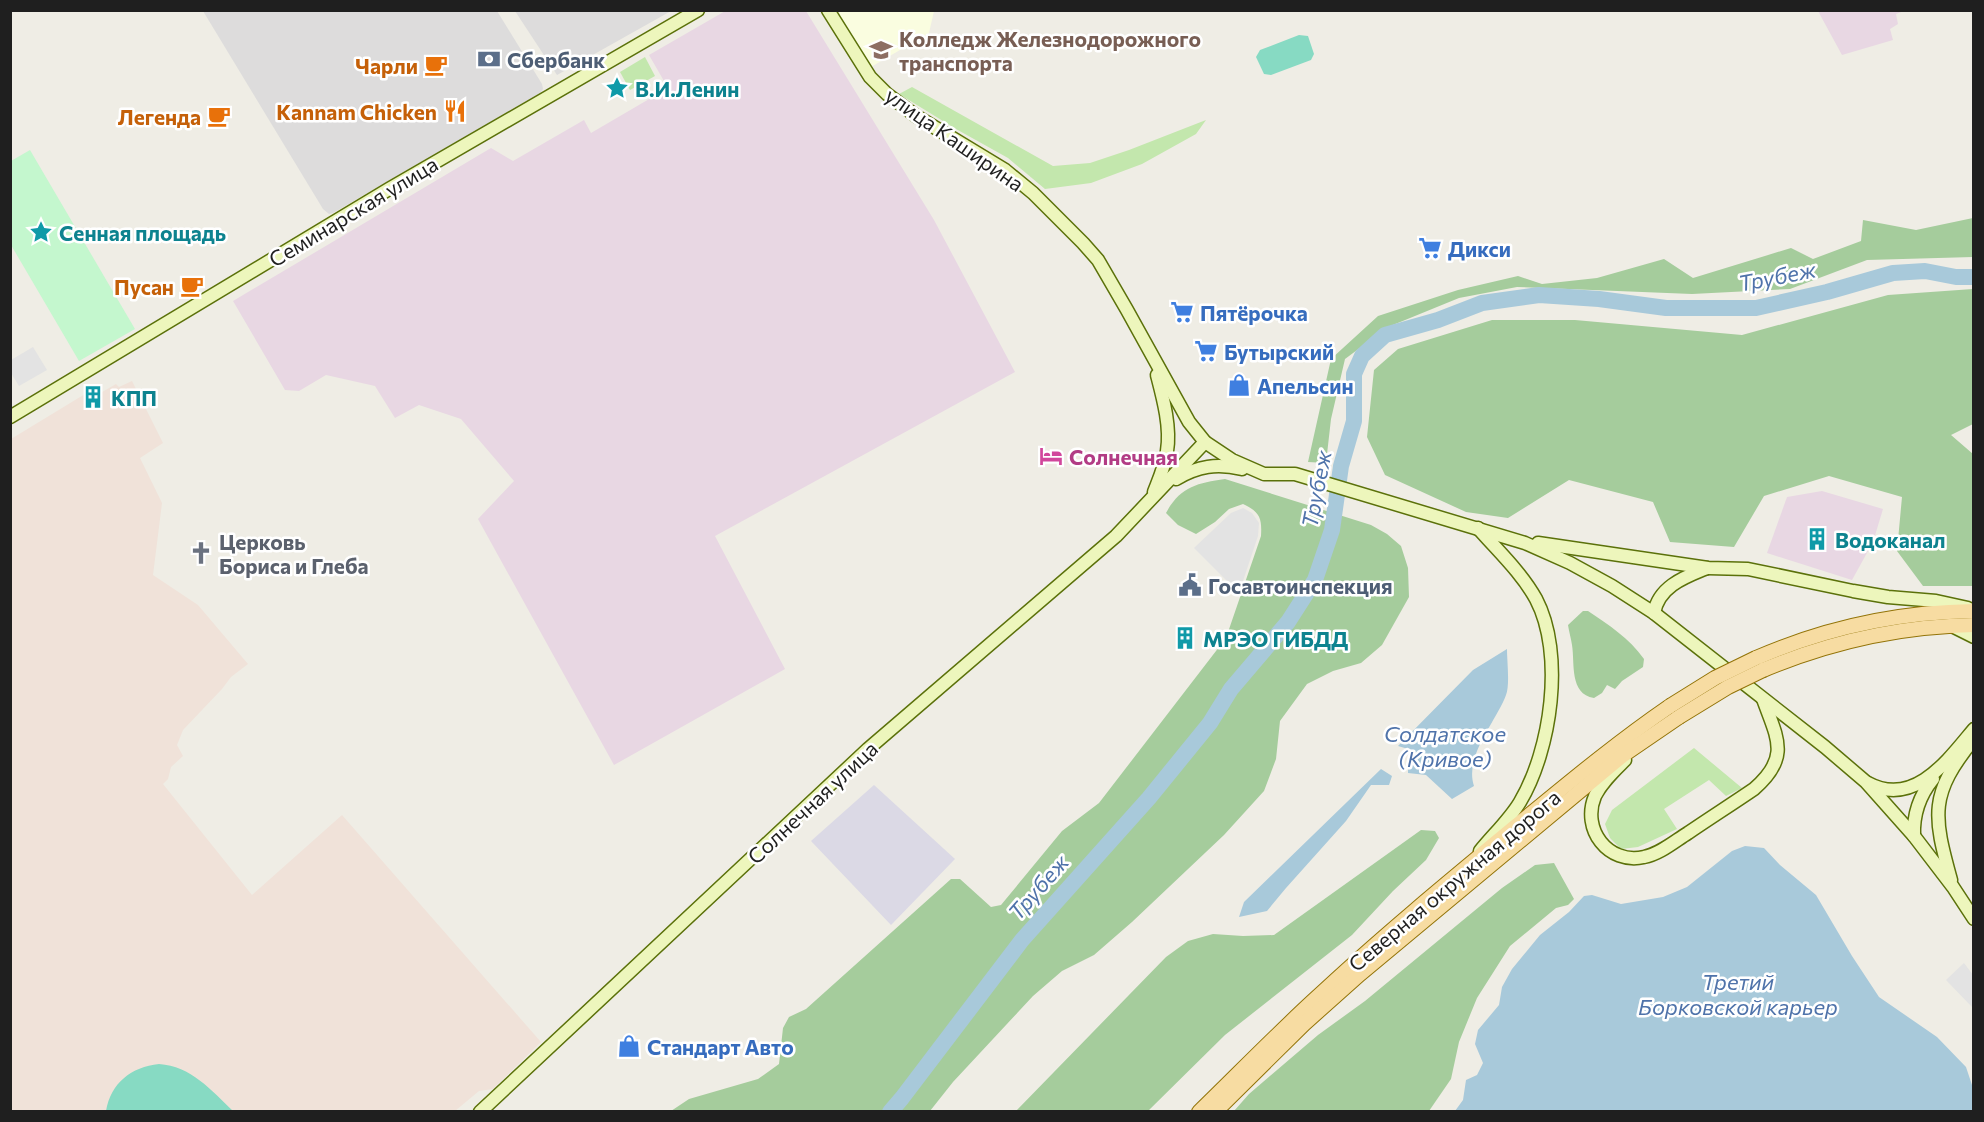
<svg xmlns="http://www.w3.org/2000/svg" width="1984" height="1122" viewBox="0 0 1984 1122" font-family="Commissioner,sans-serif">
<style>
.residential{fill:#dddcdc}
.industrial{fill:#e8d7e3}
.education{fill:#fafde0}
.military{fill:#f0e2d9}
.grass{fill:#c3e7ad}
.forest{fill:#a5cc9c}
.park{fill:#c4f7ce}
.pitch{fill:#87dac3}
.parking{fill:#e3e3e3}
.plaza{fill:#dbd9e5}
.water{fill:#a8c9da}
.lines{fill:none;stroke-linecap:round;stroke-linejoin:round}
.river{stroke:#a8c9da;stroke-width:16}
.secondary-casing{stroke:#5b710a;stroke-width:15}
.primary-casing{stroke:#927307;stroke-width:16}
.secondary{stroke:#edf6bc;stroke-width:12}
.primary{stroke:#f7dca2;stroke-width:14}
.primary-bridge-casing{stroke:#927307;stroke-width:16;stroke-linecap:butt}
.primary-bridge{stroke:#f7dca2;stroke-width:14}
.labels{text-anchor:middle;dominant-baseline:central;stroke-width:5;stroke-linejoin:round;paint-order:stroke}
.education-label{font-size:21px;font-weight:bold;fill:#785e54;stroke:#fff;text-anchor:start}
.service-label{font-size:21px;font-weight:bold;fill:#4e5e75;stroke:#fff;text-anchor:start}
.food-label{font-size:21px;font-weight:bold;fill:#c56008;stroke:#fff;text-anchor:end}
.culture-label{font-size:21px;font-weight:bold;fill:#0d838f;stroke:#fff;text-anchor:start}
.street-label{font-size:21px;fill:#1f1f1f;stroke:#fff}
.shop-label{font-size:21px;font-weight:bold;fill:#366cbe;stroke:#fff;text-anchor:start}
.hotel-label{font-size:21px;font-weight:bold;fill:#b23c85;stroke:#fff;text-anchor:start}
.worship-label{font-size:21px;font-weight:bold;fill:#5b616d;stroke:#fff;text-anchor:start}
.water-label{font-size:22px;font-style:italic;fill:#4f73aa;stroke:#fff}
</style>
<rect width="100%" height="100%" fill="#efede5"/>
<!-- residential -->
<g class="residential">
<polygon points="203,11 497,11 542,84 543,89 540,93 333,213 329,214 323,209"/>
<polygon points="515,11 671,11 557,75"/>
</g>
<!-- industrial -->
<g class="industrial">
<polygon points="727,10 806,11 934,220 1015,372 715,536 785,669 614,765 478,519 514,481 461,419 419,405 395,418 375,386 326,375 299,391 285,390 233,301 491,148 513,161 584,120 591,133 668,88 649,55"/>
<polygon points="1818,11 1904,11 1896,14 1898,24 1890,29 1893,40 1842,55"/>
<polygon points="1822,491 1883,509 1873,542 1852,580 1767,553 1787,497"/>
</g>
<!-- education -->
<polygon class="education" points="837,11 934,11 929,33 871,67"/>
<!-- military -->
<polygon class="military" points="132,381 163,443 140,458 162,503 153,575 198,605 248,664 231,677 222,689 183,730 177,745 183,756 171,767 168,779 163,784 252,895 342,815 541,1042 493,1089 479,1091 455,1111 11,1112 11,439 85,394 90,403 99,398 97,395 116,384 119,387"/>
<!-- grass -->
<g class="grass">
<polygon points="645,57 655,76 630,90 620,72"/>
<polygon points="912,87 1053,166 1090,163 1129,150 1206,120 1196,134 1142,164 1091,183 1045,189 1008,158 956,129 899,94"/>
<polygon points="1694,748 1742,788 1726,796 1709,780 1664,809 1677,829 1638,847 1621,849 1610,838 1605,824 1612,810"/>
</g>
<!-- forest -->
<g class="forest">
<polygon points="1973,218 1973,257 1867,260 1790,289 1692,294 1517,287 1459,298 1388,327 1345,359 1331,419 1326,463 1308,462 1331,359 1378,316 1458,290 1518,276 1542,284 1597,278 1664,259 1693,278 1791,248 1813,259 1861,241 1863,220 1916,230"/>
<polygon points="1973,289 1973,424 1951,435 1973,454 1973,586 1923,586 1897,551 1902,497 1829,476 1764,496 1734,547 1670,542 1653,502 1569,480 1508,518 1466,512 1385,475 1367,437 1374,370 1398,349 1492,320 1575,320 1742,335 1888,295"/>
<path d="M1225,479L1371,525L1387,534L1401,546L1408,568L1409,597L1382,645L1361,663L1333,671L1307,684L1280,721L1276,759L1264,791L1224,835L1132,922L1094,955L1062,971L1033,996L953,1082L930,1111H671L689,1099L758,1079L779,1064L783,1028L789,1017L806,1009L951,879H960L991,907L1001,905L1062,831L1099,803L1226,638L1261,536C1262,518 1260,512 1243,504L1229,509L1215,522L1196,534L1178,525L1166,513C1180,487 1197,483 1225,479Z"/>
<path d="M1583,611H1588C1609,625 1629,638 1644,659L1643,667L1622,681L1615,689L1607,685L1602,693L1594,698C1569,694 1575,663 1572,645C1571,638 1569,632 1568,625Z"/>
<polygon points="1421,830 1435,831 1439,838 1426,860 1393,891 1352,935 1225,1035 1148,1111 1016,1111 1166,957 1188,941 1213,934 1243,936 1274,935"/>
<polygon points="1554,863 1574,899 1568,905 1556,908 1510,946 1477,998 1459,1042 1451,1079 1429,1111 1234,1111 1249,1094 1318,1035 1365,1001 1502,888 1535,865"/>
</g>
<!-- park -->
<polygon class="park" points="30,150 135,329 79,361 11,245 11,161"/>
<!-- pitch -->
<g class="pitch">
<polygon points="1299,35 1308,36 1314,54 1311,60 1271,75 1264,74 1256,57 1260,50"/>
<path d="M159,1064C191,1066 211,1090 233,1111H106C111,1083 131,1067 159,1064Z"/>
</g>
<!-- parking -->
<g class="parking">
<polygon points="33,347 47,370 19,386 11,373 11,360"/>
<polygon points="1243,508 1252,513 1259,523 1258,536 1239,593 1194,548 1231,513"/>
<polygon points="1964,963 1973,975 1973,1008 1946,980"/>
</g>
<!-- plaza -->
<polygon class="plaza" points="874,785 955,859 891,925 811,841"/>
<!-- water -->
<g class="water">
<path d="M1507,649C1507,661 1510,685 1506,695C1496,722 1464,756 1474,786L1452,799L1426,775L1408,773V749L1398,746L1473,670Z"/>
<polygon points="1381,769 1392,776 1389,785 1371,785 1346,821 1286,888 1267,911 1239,917 1244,902"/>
<polygon points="1745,846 1764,848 1780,865 1816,895 1852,956 1879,997 1937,1037 1966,1067 1973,1088 1973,1111 1455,1111 1463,1100 1466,1080 1477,1075 1483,1063 1475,1044 1478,1030 1499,1005 1502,987 1512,969 1540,935 1569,912 1584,896 1592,895 1621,904 1663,897 1687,887 1732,851"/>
</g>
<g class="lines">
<!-- river -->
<polyline class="river" points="890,1112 902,1098 1022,940 1149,798 1210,723 1231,689 1288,622 1315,580 1332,530 1341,466 1354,421 1354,374 1362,356 1385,335 1438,320 1482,303 1539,295 1599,299 1666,308 1756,308 1827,292 1893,273 1925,271 1956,277 1974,277"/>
<!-- secondary casing -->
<g class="secondary-casing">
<g id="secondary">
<polyline points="828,10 870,77 887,94 916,116 1005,170 1033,193 1083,243 1098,260 1127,310 1189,422 1205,442 1232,460 1264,474 1295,474 1525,543 1570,563 1612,586 1654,613 1825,747 1866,782 1914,836 1953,887 1974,919"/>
<polyline points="10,417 389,189 698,10"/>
<path d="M1176,479C1198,466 1217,463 1242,469"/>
<path d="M1154,492C1159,479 1165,466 1167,451C1171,427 1163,398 1157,375"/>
<path d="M1478,528C1498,551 1521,572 1536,599C1565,654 1551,750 1520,802C1510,819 1492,836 1480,851"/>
<polyline points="1538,543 1708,568 1748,569 1853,591 1888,597 1936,601 1968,608"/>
<path d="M1654,613C1659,586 1685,577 1707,568"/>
<polyline points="1952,626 1974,637"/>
<path d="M1625,760C1614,771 1602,782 1595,796C1581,829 1608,865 1644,857C1660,854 1675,841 1688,833C1710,818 1732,804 1754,789C1791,757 1777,738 1763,699"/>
<path d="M1868,783C1914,808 1948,760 1974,729"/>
<path d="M1914,836C1913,814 1920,795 1933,779"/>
<path d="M1951,880C1933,815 1929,794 1974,739"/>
<polyline points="480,1112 868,749 1116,536 1205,442"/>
</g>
</g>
<!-- primary casing -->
<g class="primary-casing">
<g id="primary">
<path d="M1756,658C1825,628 1898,612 1974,611"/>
<path d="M1763,670C1830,642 1901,626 1974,625"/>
<path d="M1199,1112C1237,1075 1274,1037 1313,1001C1378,940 1447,883 1516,826C1566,785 1616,743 1670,706"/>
<polyline points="1215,1112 1304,1024 1360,974 1622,756 1679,717"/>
</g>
</g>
<!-- secondary -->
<use href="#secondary" class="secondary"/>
<!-- primary -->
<use href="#primary" class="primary"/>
<!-- primary-bridge casing -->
<g class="primary-bridge-casing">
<g id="primary-bridge">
<polyline points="1670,706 1715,678 1756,658"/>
<polyline points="1679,717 1728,687 1763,670"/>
</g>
</g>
<!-- primary-bridge -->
<use href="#primary-bridge" class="primary-bridge"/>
</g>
<!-- icons -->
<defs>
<g id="university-bare" transform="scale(1.8)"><path d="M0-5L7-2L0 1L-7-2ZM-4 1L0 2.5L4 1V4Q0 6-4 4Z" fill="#8d6e63" stroke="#fff" stroke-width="2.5" paint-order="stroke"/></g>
<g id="bank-bare" transform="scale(1.8)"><path d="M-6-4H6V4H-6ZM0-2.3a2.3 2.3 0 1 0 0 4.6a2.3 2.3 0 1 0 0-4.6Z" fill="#5c6f8a" stroke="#fff" stroke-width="2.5" paint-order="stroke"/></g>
<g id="cafe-bare" transform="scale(1.8)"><path d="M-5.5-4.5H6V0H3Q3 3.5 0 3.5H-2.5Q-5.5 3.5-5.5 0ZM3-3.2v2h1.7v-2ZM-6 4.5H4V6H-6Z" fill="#e8710a" stroke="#fff" stroke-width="2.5" paint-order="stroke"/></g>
<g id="sight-bare" transform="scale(1.8)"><path d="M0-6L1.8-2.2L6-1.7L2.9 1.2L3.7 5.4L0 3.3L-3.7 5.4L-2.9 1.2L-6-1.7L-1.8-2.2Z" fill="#0f9aa8" stroke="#fff" stroke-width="2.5" paint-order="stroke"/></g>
<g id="restaurant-bare" transform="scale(1.8)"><path d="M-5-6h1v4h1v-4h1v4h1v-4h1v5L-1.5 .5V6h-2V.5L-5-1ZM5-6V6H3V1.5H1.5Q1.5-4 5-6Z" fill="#e8710a" stroke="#fff" stroke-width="2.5" paint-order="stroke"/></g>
<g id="supermarket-bare" transform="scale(1.8)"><path d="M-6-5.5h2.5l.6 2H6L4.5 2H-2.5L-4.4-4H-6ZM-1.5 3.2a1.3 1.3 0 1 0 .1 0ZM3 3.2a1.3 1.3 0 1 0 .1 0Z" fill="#3f7fe0" stroke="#fff" stroke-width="2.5" paint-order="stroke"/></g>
<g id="shop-bare" transform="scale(1.8)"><path d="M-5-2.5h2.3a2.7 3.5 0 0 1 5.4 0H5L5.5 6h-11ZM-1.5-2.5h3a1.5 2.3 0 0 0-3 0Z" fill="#3f7fe0" stroke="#fff" stroke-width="2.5" paint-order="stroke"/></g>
<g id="building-bare" transform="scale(1.8)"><path d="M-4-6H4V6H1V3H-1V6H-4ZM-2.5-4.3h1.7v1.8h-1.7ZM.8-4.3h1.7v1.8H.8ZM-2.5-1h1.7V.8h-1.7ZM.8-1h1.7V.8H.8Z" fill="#0f9aa8" stroke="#fff" stroke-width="2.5" paint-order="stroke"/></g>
<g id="hotel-bare" transform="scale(1.8)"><path d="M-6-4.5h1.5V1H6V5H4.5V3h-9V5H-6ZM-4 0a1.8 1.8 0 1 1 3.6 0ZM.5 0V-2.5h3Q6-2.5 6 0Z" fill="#d1479c" stroke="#fff" stroke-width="2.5" paint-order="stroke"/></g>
<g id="church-bare" transform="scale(1.8)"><path d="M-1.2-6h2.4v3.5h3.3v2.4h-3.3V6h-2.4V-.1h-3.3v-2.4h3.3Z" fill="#6b7280" stroke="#fff" stroke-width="2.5" paint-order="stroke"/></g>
<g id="civic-bare" transform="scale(1.8)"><path d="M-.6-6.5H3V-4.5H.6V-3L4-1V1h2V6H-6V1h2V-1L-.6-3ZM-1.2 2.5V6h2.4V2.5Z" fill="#5c6f8a" stroke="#fff" stroke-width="2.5" paint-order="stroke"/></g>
</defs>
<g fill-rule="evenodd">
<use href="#university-bare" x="881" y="50"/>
<use href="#bank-bare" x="489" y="59"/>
<use href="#cafe-bare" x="436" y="65"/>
<use href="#sight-bare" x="617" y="88"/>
<use href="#restaurant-bare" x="455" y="111"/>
<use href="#cafe-bare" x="219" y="116"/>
<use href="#sight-bare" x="41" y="232"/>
<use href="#supermarket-bare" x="1430" y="248"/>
<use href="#cafe-bare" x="192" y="286"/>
<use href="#supermarket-bare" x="1182" y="312"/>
<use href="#supermarket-bare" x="1206" y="351"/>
<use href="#shop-bare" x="1239" y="385"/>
<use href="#building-bare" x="93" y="397"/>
<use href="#hotel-bare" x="1051" y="456"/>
<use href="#building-bare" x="1817" y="539"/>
<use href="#church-bare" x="201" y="553"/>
<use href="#civic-bare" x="1190" y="585"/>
<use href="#building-bare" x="1185" y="638"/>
<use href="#shop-bare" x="629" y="1046"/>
</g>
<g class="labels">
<!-- education labels -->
<g class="education-label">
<text x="899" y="38">Колледж Железнодорожного<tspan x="899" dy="24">транспорта</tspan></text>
</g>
<!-- service labels -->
<g class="service-label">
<text x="507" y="59">Сбербанк</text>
<text x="1208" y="585">Госавтоинспекция</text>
</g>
<!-- food labels -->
<g class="food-label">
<text x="418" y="65">Чарли</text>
<text x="437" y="111">Kannam Chicken</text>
<text x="201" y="116">Легенда</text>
<text x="174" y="286">Пусан</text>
</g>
<!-- culture labels -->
<g class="culture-label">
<text x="635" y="88">В.И.Ленин</text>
<text x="59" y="232">Сенная площадь</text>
<text x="111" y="397">КПП</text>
<text x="1835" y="539">Водоканал</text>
<text x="1203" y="638">МРЭО ГИБДД</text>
</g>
<!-- street labels -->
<g class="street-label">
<text transform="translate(955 139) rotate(35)">улица Каширина</text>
<text transform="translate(353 211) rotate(-31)">Семинарская улица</text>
<text transform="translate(812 802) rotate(-43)">Солнечная улица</text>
<text transform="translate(1454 880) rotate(-40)">Северная окружная дорога</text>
</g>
<!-- shop labels -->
<g class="shop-label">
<text x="1448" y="248">Дикси</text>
<text x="1200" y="312">Пятёрочка</text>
<text x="1224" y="351">Бутырский</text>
<text x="1257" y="385">Апельсин</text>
<text x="647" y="1046">Стандарт Авто</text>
</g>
<!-- hotel labels -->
<g class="hotel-label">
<text x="1069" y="456">Солнечная</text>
</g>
<!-- worship labels -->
<g class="worship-label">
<text x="219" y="541">Церковь<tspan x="219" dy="24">Бориса и Глеба</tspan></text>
</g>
<!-- water labels -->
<g class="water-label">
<text transform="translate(1777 276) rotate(-11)">Трубеж</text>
<text transform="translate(1316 489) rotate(-79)">Трубеж</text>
<text x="1445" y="733">Солдатское<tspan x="1445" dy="25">(Кривое)</tspan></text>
<text transform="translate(1038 887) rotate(-49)">Трубеж</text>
<text x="1738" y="981">Третий<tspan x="1738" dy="25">Борковской карьер</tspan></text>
</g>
</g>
<!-- border -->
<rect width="1984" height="1122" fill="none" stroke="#1f1f1f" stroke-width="24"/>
</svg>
